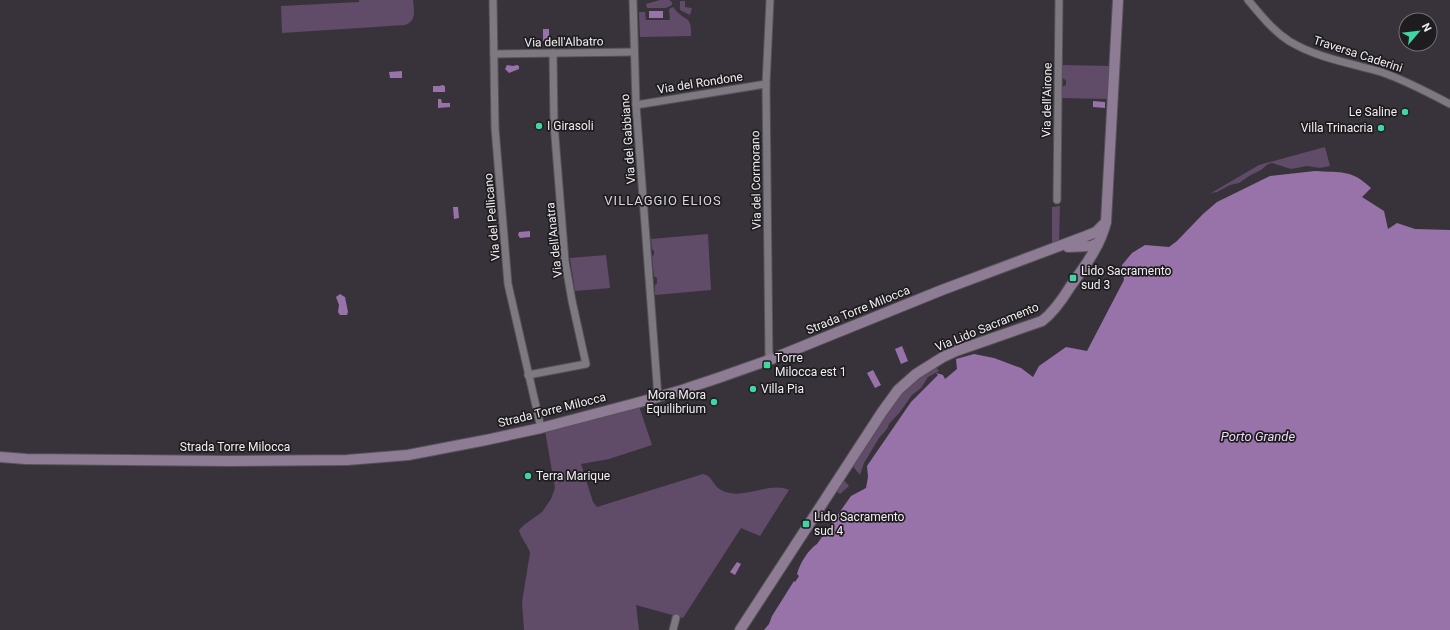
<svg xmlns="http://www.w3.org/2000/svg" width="1450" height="630" viewBox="0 0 1450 630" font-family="Roboto,sans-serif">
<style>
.green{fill:#604b69}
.water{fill:#9873a9}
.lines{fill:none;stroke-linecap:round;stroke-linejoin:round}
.street-casing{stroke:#565258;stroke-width:9}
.secondary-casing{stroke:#565258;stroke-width:12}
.street{stroke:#7e7881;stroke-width:7}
.secondary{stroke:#8e7c95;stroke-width:10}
.poi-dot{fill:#42d4a1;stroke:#1e1c1f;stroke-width:1.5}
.labels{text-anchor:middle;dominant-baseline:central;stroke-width:3.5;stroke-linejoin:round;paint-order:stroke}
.street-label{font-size:12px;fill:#f1eef3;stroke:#1e1c1f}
.poi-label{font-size:12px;fill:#f1eef3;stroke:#1e1c1f;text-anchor:start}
.neighbourhood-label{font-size:13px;letter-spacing:1px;fill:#dbd4de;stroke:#1e1c1f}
.water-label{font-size:13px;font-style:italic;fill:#ebd6f5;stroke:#1e1c1f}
</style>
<rect width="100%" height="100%" fill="#38333b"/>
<!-- green -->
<g class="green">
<path d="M359,0H413C414,10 417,21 405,25L282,33L281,6L359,2Z"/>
<polygon points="660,0 669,0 672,2 672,5 666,8 647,8 646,4"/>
<polygon points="680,1 685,1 685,7 692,8 690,15 680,10"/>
<path d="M673,7C685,23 692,14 691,36L640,37L639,12H645L646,20H670L669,9Z"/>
<polygon points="1062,65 1110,66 1108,99 1062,98 1062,87 1066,85 1066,80 1062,78"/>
<polygon points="1325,147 1330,166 1320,168 1307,166 1291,169 1272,163 1268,164 1261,170 1249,176 1239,183 1230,185 1217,192 1211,193 1259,165"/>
<polygon points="1060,206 1059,242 1052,245 1052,207"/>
<polygon points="708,234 711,290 655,295 655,285 657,283 657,278 654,276 652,256 654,255 654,251 652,249 651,239"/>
<polygon points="606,255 610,288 575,291 570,258"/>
<polygon points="935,366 939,371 928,377 921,388 912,395 900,412 889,424 887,429 879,438 864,463 860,475 851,464 894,402 909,384"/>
<path d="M639,406L652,445L609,459L581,464L593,502L597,507L703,474C716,477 710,489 730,493C749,497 771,482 789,490L760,536L741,528L683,618L636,605L639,630H524L522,602L530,553C528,545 521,539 519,530L524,525L542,512L551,499L555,488L545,431Z"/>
<polygon points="842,478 849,486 840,494 835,490"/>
</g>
<!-- water -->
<g class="water">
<rect x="649" y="11" width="14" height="7"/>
<rect x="543" y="29" width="6" height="12"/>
<polygon points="507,65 513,66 517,65 519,66 519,69 509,73 505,69"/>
<polygon points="402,71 402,78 390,78 389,72"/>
<polygon points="442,85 445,86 445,92 433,92 433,86 440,86"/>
<polygon points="438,99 441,99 442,103 450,103 450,107 438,108"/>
<polygon points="1093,101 1105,102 1105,108 1093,107"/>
<path d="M1315,171C1341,173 1351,169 1371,188L1362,197L1384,211L1388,229L1397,223L1415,229L1450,230V630H764L769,624L772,616L794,581L795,582L799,576L797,574C800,563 808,550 817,544L851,496L866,488L868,477L867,466L911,402L938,375L936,373L943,375L945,379L957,369L956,359L974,354L994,358L1021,368L1033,377L1039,366L1066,347L1087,351L1124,280L1122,265L1132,253L1145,245L1169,247L1177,241L1203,214L1217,202L1270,176Z"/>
<polygon points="453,207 458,207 459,218 454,219"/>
<polygon points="530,231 530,237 520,238 518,235 519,232"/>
<polygon points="340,294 345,297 348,312 347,315 340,315 338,312 339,305 336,297"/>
<polygon points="902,346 908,361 901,364 895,349"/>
<polygon points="873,370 881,385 875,388 867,373"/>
<polygon points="737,562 741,564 735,575 730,572"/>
</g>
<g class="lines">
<!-- street casing -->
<g class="street-casing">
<g id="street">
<polyline points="493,0 495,128 508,284 541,428"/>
<polyline points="633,0 636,105 658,397"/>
<path d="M1248,0C1261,15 1272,30 1289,41C1317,58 1350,63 1381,72C1405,80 1427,92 1450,104"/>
<polyline points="494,54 634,52"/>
<polyline points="636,105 766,84"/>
<polyline points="1057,200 1059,0"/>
<polyline points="769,360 766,84 770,0"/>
<polyline points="528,375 586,364 572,301 565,261 554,124 553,53"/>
<polyline points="673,630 676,618"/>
</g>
</g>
<!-- secondary casing -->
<g class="secondary-casing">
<g id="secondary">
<polyline points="1068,247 1091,246 1098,243"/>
<polyline points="0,457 26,459 230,461 347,460 408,455 486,440 541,428 640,402 682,390 718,378 769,360 942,290 1086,236 1096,232 1106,222"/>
<path d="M740,630L882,412L898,390L916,374L943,357L956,351L1042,321C1054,312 1062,300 1070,287C1084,267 1100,247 1106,222L1118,0"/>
</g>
</g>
<!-- street -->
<use href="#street" class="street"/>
<!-- secondary -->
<use href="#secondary" class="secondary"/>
</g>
<!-- markers -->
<g class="poi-dot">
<circle cx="1405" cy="112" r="4"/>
<circle cx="539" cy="126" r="4"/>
<circle cx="1381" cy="128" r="4"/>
<rect x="1069" y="274" width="8" height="8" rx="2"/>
<rect x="763" y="361" width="8" height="8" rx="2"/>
<circle cx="753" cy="389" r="4"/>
<circle cx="714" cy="402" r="4"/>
<circle cx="528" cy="476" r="4"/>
<rect x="802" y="520" width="8" height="8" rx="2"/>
</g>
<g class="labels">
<!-- street labels -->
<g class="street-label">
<text transform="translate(564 42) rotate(-1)">Via dell'Albatro</text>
<text transform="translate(1358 54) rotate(18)">Traversa Caderini</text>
<text transform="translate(700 83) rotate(-9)">Via del Rondone</text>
<text transform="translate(1047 100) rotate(-89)">Via dell'Airone</text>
<text transform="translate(628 139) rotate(-94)">Via del Gabbiano</text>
<text transform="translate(756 180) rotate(-91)">Via del Cormorano</text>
<text transform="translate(492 217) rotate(-95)">Via del Pellicano</text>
<text transform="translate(554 240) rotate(-96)">Via dell'Anatra</text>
<text transform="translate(858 310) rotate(-22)">Strada Torre Milocca</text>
<text transform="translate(987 327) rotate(-22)">Via Lido Sacramento</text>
<text transform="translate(552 410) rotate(-14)">Strada Torre Milocca</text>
<text x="235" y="447">Strada Torre Milocca</text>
</g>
<!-- poi labels -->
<g class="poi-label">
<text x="1397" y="112" text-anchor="end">Le Saline</text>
<text x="547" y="126">I Girasoli</text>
<text x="1373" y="128" text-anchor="end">Villa Trinacria</text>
<text x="1081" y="271">Lido Sacramento<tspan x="1081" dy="14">sud 3</tspan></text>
<text x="775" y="358">Torre<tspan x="775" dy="14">Milocca est 1</tspan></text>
<text x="761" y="389">Villa Pia</text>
<text x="706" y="395" text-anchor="end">Mora Mora<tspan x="706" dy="14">Equilibrium</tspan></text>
<text x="536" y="476">Terra Marique</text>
<text x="814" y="517">Lido Sacramento<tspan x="814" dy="14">sud 4</tspan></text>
</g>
<!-- neighbourhood labels -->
<g class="neighbourhood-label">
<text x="663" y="200">VILLAGGIO ELIOS</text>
</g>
<!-- water labels -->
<g class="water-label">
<text x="1258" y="436">Porto Grande</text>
</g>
</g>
<!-- north arrow -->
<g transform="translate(1418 32) rotate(62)"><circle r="19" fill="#1e1c1f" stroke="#727074"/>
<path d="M0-3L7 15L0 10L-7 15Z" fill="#42d4a1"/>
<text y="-6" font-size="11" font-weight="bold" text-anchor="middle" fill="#f1eef3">N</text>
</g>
</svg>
